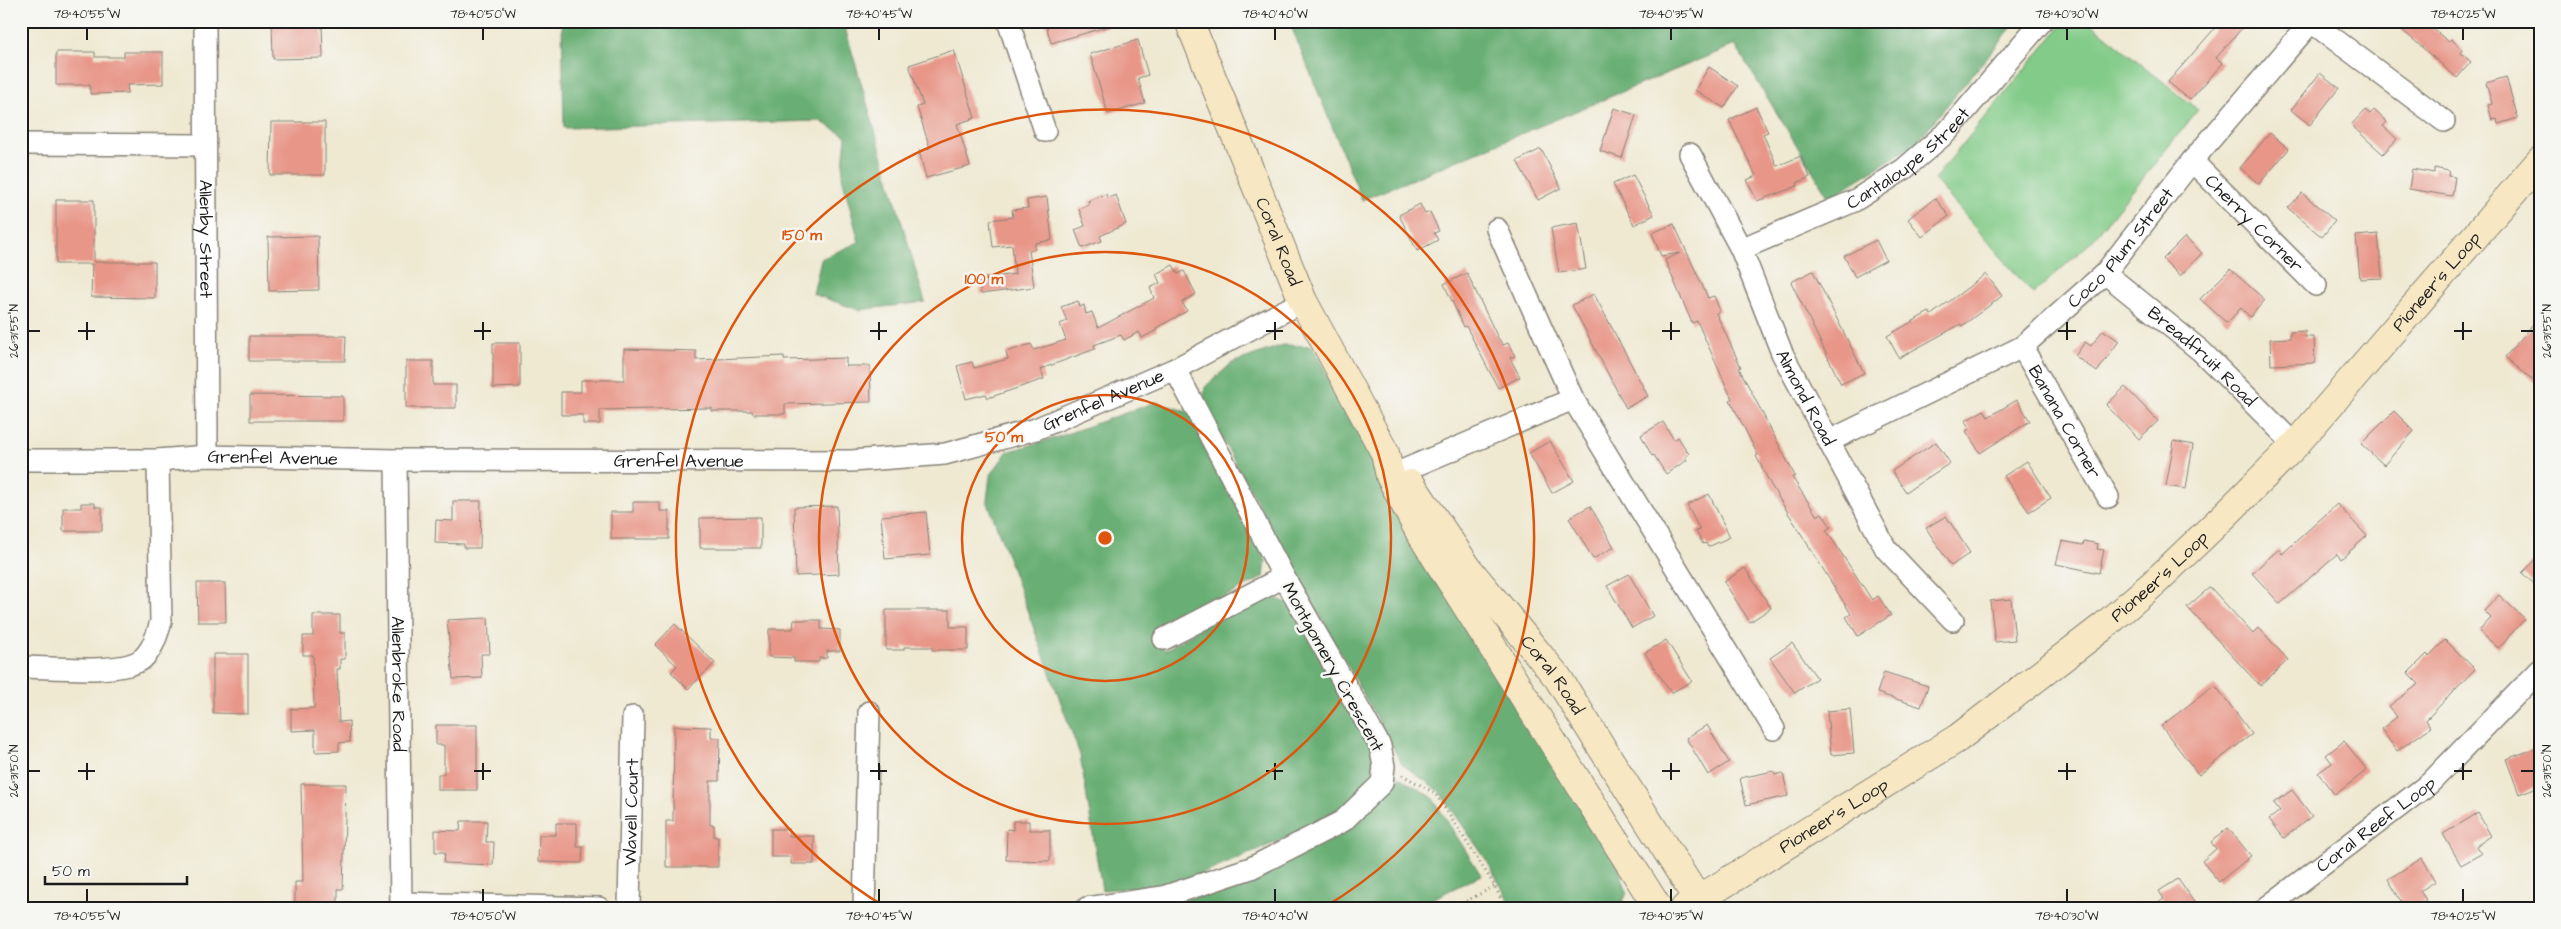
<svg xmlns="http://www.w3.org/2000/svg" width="2561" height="929" viewBox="0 0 2561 929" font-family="'Architects Daughter',sans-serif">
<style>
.green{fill:#82cb88;stroke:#4f7452}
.forest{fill:#69af74;stroke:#426648}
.building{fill:#e89688}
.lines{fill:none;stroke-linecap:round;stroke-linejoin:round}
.street-casing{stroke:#868277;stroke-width:24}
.secondary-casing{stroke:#868277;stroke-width:30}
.path{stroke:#868277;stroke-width:3;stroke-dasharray:1 4;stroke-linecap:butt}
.street{stroke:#fff;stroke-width:21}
.secondary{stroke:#f7e8c3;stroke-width:28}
.ticks{fill:none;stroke:#1c1c1c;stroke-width:2}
.ring{fill:none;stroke:#de560d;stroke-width:2.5}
.labels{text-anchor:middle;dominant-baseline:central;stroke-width:5;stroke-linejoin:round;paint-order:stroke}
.street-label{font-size:18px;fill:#1c1c1c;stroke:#f6f6f2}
.centre{fill:#de560d;stroke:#f6f6f2;stroke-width:2.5}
.ring-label{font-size:15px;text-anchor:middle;font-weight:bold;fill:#de560d;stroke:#f6f6f2;stroke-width:5;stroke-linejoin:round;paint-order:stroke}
.neatline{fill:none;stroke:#1c1c1c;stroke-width:2}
.ticks-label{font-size:12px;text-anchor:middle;fill:#1c1c1c}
</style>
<rect width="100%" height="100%" fill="#f6f6f2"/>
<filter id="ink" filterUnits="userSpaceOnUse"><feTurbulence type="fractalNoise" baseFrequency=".02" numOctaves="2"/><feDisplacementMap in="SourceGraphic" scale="10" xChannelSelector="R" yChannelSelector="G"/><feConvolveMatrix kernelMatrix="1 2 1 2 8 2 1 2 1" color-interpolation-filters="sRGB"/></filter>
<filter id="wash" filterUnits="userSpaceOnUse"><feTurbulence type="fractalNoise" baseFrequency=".0096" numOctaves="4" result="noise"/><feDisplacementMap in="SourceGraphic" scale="20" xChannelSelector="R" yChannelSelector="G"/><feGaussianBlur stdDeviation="1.12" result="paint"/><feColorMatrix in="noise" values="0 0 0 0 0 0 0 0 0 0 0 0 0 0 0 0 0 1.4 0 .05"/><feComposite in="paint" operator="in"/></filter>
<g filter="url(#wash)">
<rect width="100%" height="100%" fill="#efe9d2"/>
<!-- green -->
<polygon class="green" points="2065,21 2088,21 2198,110 2091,242 2033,294 1934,179"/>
<!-- forest -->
<g class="forest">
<polygon points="562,21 843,21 925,302 859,310 813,294 821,259 859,242 842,177 846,136 820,121 564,128"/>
<polygon points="1289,21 2017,21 1915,144 1829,198 1735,45 1362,200"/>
<polygon points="1283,345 1312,346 1383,480 1617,862 1627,892 1621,908 1513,908 1487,861 1439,791 1402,764 1203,404 1205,387 1232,363"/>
<polygon points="1156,402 1191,413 1266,561 1264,577 1168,626 1156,644 1166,650 1209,622 1268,596 1294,605 1377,747 1376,773 1335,817 1174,886 1102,890 1080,755 987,500 990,476 1007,452 1055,438"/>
<polygon points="1399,777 1432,797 1481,875 1414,908 1154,908 1248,882 1346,825 1388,792"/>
</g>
<g id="blocks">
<!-- building -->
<g class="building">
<polygon points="272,21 322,21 323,58 273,59"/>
<polygon points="1045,21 1110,21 1110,26 1051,43"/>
<polygon points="2221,21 2248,21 2216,58 2223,63 2190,100 2168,82"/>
<polygon points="2392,21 2423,21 2449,42 2451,39 2463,50 2461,53 2471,62 2457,78"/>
<polygon points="1138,40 1148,75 1138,78 1145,103 1108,114 1090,54"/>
<polygon points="954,50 975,118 957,124 970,166 926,178 919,151 930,148 917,107 923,105 909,65"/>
<polygon points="56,52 95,52 95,57 124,57 124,52 163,52 163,84 127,85 128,93 90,94 90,85 56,85"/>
<polygon points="1709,67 1738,86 1724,108 1695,90"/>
<polygon points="2320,73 2339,88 2310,125 2291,110"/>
<polygon points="2506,77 2518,118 2498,124 2497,119 2492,120 2488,105 2492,104 2486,83"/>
<polygon points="1756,107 1768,132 1763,134 1777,166 1801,156 1810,177 1797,183 1798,186 1757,201 1747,180 1756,176 1729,120"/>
<polygon points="1614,108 1636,115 1622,158 1600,151"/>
<polygon points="2365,110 2370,114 2374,110 2387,122 2383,126 2397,139 2383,154 2351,125"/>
<polygon points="271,122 325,122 325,175 270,175"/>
<polygon points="2270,133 2289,149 2259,184 2240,168"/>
<polygon points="1541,149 1561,188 1538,200 1517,161"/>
<polygon points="2434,168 2449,171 2448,176 2455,177 2452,196 2409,189 2412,169 2434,173"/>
<polygon points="1633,175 1654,215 1634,225 1613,184"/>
<polygon points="2302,193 2335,221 2322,237 2288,208"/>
<polygon points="1106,194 1108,198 1116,195 1126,224 1100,236 1102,241 1082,248 1075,230 1085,226 1079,209 1089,205 1088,201"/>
<polygon points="1047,197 1052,240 1035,243 1035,249 1029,250 1034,287 981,294 979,279 1015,274 1012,245 993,247 990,220 1013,217 1012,210 1028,208 1027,200"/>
<polygon points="1935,198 1949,216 1922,237 1908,219"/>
<polygon points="56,200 94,200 94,262 155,262 155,298 91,297 92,264 56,264"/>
<polygon points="1420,204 1425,214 1430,212 1439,231 1434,233 1438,240 1417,251 1399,215"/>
<polygon points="1578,223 1586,269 1559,273 1551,228"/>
<polygon points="1674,224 1708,298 1714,296 1720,311 1716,313 1741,367 1739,368 1795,476 1792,477 1817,516 1822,513 1831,527 1826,530 1872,600 1878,596 1891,615 1858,636 1846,617 1851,614 1772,487 1756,456 1758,455 1730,400 1732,399 1697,321 1692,323 1665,260 1680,253 1661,256 1652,233"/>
<polygon points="2378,234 2382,278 2360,279 2356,236"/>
<polygon points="318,236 319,290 269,291 268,237"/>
<polygon points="2185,237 2202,253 2180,276 2163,259"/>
<polygon points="1876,240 1886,260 1855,277 1844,256"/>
<polygon points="1173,265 1178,274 1184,271 1196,294 1182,302 1187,311 1156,328 1157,330 1142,338 1139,332 1124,340 1121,335 1094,345 1095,349 1041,369 1044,379 988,398 986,394 966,399 957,366 972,362 974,368 1008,359 1006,352 1031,344 1034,350 1066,340 1060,324 1067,321 1061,307 1078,301 1080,307 1084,305 1086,314 1092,312 1098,328 1154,298 1150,288 1160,283 1156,274"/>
<polygon points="2230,269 2265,300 2250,317 2241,308 2227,323 2200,299"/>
<polygon points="1813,271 1864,373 1841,384 1791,282"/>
<polygon points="1467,273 1498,338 1503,345 1508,343 1515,356 1510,358 1520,377 1498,388 1466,326 1464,327 1444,284"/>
<polygon points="1986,274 2002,296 1962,326 1961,324 1899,358 1887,336 1929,312 1931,315"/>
<polygon points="1594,294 1648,396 1626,408 1572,305"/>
<polygon points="2540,317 2540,386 2505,357"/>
<polygon points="2103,330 2119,341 2097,372 2075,356 2085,342 2091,346"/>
<polygon points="2305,331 2305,337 2314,337 2315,363 2271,365 2270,339 2290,338 2290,332"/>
<polygon points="249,336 346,336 345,361 249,361"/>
<polygon points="493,343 520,343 520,387 493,388"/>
<polygon points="624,349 696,351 696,360 784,356 784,360 846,358 846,366 870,366 871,402 785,404 785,414 753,414 752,411 712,411 712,408 600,410 600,424 583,424 583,415 561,415 561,392 581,392 581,380 624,380"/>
<polygon points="406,361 433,361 433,385 456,385 456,408 406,408"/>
<polygon points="2125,387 2158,421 2139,439 2106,405"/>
<polygon points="250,395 343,396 343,421 250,421"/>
<polygon points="2017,400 2030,421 1980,453 1966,431 1970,429 1965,421 1984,410 1988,417"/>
<polygon points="2394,411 2414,431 2384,465 2361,444"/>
<polygon points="1663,422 1674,440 1678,437 1689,454 1685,457 1687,460 1666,474 1654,455 1652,456 1641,435"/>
<polygon points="1550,441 1574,481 1552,493 1529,453"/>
<polygon points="2174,441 2193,445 2186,489 2166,486"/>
<polygon points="1936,442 1950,463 1906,492 1892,471"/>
<polygon points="2027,461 2051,498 2029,512 2004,476"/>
<polygon points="1709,494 1730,537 1708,547 1706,543 1703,544 1696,531 1700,530 1687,505"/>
<polygon points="453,501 481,501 480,548 464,548 464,544 435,543 436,520 453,521"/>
<polygon points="633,502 660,502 660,511 669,511 669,539 611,539 611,512 633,512"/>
<polygon points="81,503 95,503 95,507 102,507 102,531 63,531 63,508 81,508"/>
<polygon points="2337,504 2367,536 2341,559 2337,554 2280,604 2252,573 2279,549 2282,554"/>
<polygon points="837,506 839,574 796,576 794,507"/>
<polygon points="1590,506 1614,547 1593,559 1569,518"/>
<polygon points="926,512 930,555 885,559 881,516"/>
<polygon points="1946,516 1970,553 1951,566 1926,528"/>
<polygon points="761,517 761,548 700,548 700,518"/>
<polygon points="2062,541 2083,545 2084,541 2098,544 2097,549 2104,550 2099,573 2056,564"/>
<polygon points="2540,554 2540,589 2522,573"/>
<polygon points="1745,568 1771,608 1750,622 1724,582"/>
<polygon points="1629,574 1653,616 1632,628 1607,586"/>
<polygon points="197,583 225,583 226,622 198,622"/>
<polygon points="2210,587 2253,634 2259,628 2288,660 2260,686 2187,607"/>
<polygon points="2499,595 2525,619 2498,648 2479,631 2491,618 2484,611"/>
<polygon points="2011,599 2015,640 1995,642 1990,601"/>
<polygon points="886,610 950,610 950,627 968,627 968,650 932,650 932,647 904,647 904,650 886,650"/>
<polygon points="313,615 340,615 340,633 345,633 345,659 340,659 340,669 337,669 339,722 349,721 350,742 339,743 339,751 315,752 315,730 291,731 291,709 314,708 313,655 303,655 303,636 313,636"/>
<polygon points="488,618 490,654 481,654 482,678 453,679 447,620"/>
<polygon points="794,620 821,620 821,629 840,630 840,651 827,651 827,658 819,658 819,662 794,662 794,658 769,657 769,629 793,629"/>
<polygon points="675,624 715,663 688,689 671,672 677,666 655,645"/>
<polygon points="1666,640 1692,681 1671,693 1645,653"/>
<polygon points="2445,640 2475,669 2426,720 2431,727 2397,751 2381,729 2397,717 2389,706 2419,684 2408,673 2427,654 2429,656"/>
<polygon points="1792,643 1817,678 1795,693 1770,658"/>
<polygon points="213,654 248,654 248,714 213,713"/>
<polygon points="1884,672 1928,686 1921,707 1877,693"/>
<polygon points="2215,685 2252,734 2199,775 2161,726"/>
<polygon points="1850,709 1854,753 1831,755 1827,711"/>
<polygon points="436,725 477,725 477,790 438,790 438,774 444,774 444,745 436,745"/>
<polygon points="1707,725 1729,762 1708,775 1686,738"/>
<polygon points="674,726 711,727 711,738 720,738 719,781 710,781 710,825 714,825 714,837 718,837 718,867 666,867 666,821 673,821"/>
<polygon points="2344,741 2367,770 2335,795 2318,773 2332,763 2326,755"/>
<polygon points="2540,747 2540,786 2519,794 2506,759"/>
<polygon points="1774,771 1775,775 1783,773 1788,796 1746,805 1740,778"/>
<polygon points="301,784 346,784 343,889 338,889 338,908 295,908 295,882 303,882"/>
<polygon points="2292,790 2312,816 2284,838 2269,819 2280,811 2274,803"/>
<polygon points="2478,813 2491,836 2476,846 2481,854 2461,865 2443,834"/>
<polygon points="461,821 487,821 486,842 494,842 493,865 444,863 445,852 435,852 435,830 460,831"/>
<polygon points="1013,821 1029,821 1029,830 1050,830 1050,861 1006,860 1007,829 1013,830"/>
<polygon points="556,823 577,823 577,847 583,847 582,863 538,862 539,835 556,835"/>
<polygon points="2228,828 2251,856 2219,882 2202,861 2216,849 2211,842"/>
<polygon points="771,829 789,829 789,836 814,836 814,864 791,864 791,857 771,857"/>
<polygon points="2422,858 2436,881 2420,891 2426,900 2412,908 2405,908 2388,879"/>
<polygon points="2178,879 2198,908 2151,908 2164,899 2159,891"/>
</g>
</g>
</g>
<g filter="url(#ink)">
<use href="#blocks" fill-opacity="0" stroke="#868277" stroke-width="1"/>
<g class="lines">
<!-- street casing -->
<g class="street-casing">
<g id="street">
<path id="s1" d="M205,21L207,456"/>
<polyline points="1008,21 1045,131"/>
<polyline points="2310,21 2444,121"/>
<polyline points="21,144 204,145"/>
<path id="s2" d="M1690,154L1741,249L1782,353L1886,549L1953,620"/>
<path id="s3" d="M2192,161L2316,285"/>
<polyline points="1497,229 1573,399 1774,729"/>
<path id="s4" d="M1741,249L1854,201L1904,169L1948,131L2042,21"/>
<path id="s5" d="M2105,273L2201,351L2295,445"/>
<path id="s6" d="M2022,347L2108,497"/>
<path id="s7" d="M1829,441L2022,347L2105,273L2192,161L2311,22"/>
<path id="s8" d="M21,460H158L207,456L396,460L851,461L945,454L1036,429L1175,369L1303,301"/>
<path id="s9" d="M396,460L401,908"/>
<polyline points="1390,476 1573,399"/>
<polyline points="1164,639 1284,577"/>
<path d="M21,667C49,667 122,675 142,659C153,650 157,634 161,622L158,460"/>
<polyline points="402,903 599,908"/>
<path id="s10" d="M629,908L633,717"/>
<polyline points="864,908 869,712"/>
<polyline points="1087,908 1163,897 1251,868 1343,821 1382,783 1384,766 1380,746 1284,577 1175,369"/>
<path id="s11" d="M2266,908L2430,783L2540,670"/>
</g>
</g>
<!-- secondary casing -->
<g class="secondary-casing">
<g id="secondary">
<path id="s12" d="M1189,21L1303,301L1385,453L1390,476L1419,531L1658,908"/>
<path id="s13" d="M1411,484L1469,570L1558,678L1703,908"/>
<path id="s14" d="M1685,908L1958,738L2104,626L2154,583L2225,515L2295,445L2540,161"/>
</g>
</g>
<!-- path -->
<g class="path">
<polyline points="1402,775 1435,793 1495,886 1505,908"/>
<polyline points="1453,908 1495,886"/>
</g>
<!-- street -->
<use href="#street" class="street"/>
<!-- secondary -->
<use href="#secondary" class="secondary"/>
</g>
</g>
<!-- ticks -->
<path class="ticks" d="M87,28V40M483,28V40M879,28V40M1275,28V40M1671,28V40M2067,28V40M2463,28V40M87,322V340M483,322V340M879,322V340M1275,322V340M1671,322V340M2067,322V340M2463,322V340M28,331H40M78,331H95M474,331H491M870,331H887M1266,331H1283M1662,331H1680M2058,331H2076M2454,331H2472M2521,331H2534M87,763V780M483,763V780M879,763V780M1275,763V780M1671,763V780M2067,763V780M2463,763V780M28,771H40M78,771H95M474,771H491M870,771H887M1266,771H1283M1662,771H1680M2058,771H2076M2454,771H2472M2521,771H2534M87,889V902M483,889V902M879,889V902M1275,889V902M1671,889V902M2067,889V902M2463,889V902"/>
<!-- distance rings -->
<g class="ring">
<circle cx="1105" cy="538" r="143"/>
<circle cx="1105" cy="538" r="286"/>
<path d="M887 908A429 429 0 1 1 1323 908"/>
</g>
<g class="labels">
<!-- street labels -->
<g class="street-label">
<text stroke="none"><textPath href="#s4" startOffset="192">Cantaloupe Street</textPath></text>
<text stroke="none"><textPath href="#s3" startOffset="88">Cherry Corner</textPath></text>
<text stroke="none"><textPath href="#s1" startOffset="218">Allenby Street</textPath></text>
<text stroke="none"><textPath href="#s12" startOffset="238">Coral Road</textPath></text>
<text stroke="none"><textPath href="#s7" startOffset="355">Coco Plum Street</textPath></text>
<text stroke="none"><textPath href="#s14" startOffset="985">Pioneer's Loop</textPath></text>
<text stroke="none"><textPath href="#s5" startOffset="128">Breadfruit Road</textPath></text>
<text stroke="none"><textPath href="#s2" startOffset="270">Almond Road</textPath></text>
<text stroke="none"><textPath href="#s8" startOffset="1092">Grenfel Avenue</textPath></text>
<text stroke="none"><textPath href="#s6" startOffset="86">Banana Corner</textPath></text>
<text stroke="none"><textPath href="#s8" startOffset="252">Grenfel Avenue</textPath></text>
<text stroke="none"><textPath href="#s8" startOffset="658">Grenfel Avenue</textPath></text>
<text stroke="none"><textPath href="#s14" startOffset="580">Pioneer's Loop</textPath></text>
<text transform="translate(1333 667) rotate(61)">Montgomery Crescent</text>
<text stroke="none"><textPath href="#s13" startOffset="238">Coral Road</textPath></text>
<text stroke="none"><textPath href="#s9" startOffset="224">Allenbroke Road</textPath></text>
<text stroke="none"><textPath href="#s10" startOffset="96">Wavell Court</textPath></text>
<text stroke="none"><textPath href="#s14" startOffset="175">Pioneer's Loop</textPath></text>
<text stroke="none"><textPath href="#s11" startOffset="138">Coral Reef Loop</textPath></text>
</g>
</g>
<circle cx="1105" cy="538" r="8" class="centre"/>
<g class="ring-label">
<text x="802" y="240">150 m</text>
<text x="984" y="284">100 m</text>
<text x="1004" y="442">50 m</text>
</g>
<!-- margin -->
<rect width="2561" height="929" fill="none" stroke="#f6f6f2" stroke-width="55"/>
<!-- scale -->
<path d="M45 876v8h142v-8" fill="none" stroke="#1c1c1c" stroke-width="2.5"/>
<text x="52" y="876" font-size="15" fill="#1c1c1c" stroke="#f6f6f2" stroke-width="4" paint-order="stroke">50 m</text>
<rect x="28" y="28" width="2506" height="874" class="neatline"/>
<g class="ticks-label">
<text x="87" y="18">78°40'55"W</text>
<text x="483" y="18">78°40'50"W</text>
<text x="879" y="18">78°40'45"W</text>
<text x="1275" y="18">78°40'40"W</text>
<text x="1671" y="18">78°40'35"W</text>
<text x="2067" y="18">78°40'30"W</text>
<text x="2463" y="18">78°40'25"W</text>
<text transform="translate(14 331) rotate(-90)" y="4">26°31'55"N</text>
<text transform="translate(2547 331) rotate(-90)" y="4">26°31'55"N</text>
<text transform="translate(14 771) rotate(-90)" y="4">26°31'50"N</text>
<text transform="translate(2547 771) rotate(-90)" y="4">26°31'50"N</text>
<text x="87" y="920">78°40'55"W</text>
<text x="483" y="920">78°40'50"W</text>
<text x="879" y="920">78°40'45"W</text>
<text x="1275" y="920">78°40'40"W</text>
<text x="1671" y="920">78°40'35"W</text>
<text x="2067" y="920">78°40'30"W</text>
<text x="2463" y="920">78°40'25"W</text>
</g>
</svg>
